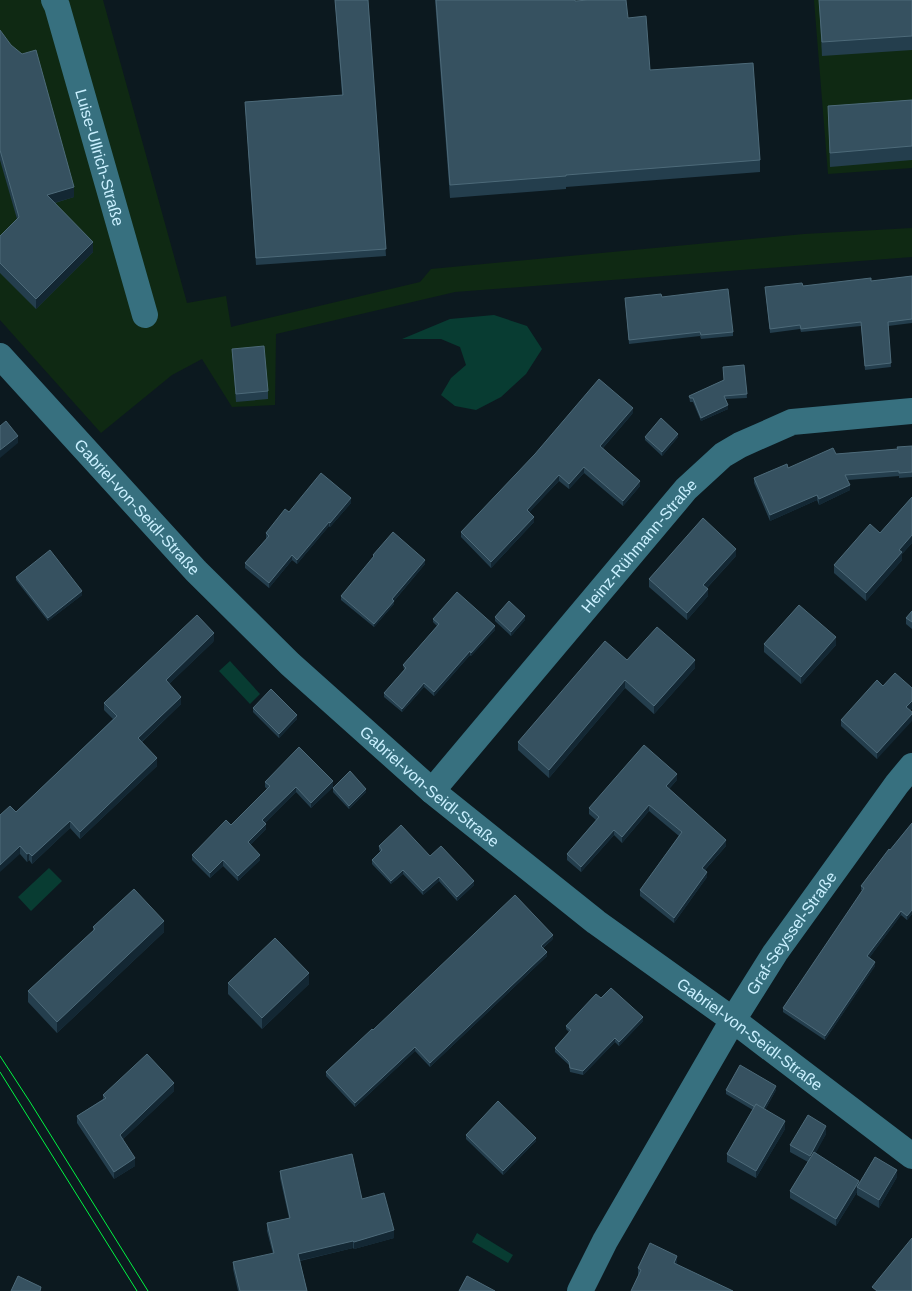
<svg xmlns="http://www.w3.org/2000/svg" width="912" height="1291" viewBox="0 0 912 1291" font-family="Helvetica,sans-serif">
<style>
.green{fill:#0f2913}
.water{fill:#083c32}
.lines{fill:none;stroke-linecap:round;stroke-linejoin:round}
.minor{stroke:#37707f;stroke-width:26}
.tram{stroke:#00f542;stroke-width:1}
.wall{fill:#243e4d}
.shaded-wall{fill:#132733}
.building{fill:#365160;stroke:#4d6a79}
.labels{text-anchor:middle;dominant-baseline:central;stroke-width:4;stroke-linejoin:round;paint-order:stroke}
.street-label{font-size:16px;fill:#caf0ff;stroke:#0c191f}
</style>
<rect width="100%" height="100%" fill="#0c191f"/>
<!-- green -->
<g class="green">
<polygon points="0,0 103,0 187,303 226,296 231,327 420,282 431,269 804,234 912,228 912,257 455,292 276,334 275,405 232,407 202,359 172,375 101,433 0,320"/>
<polygon points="814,0 912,0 912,168 828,174"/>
</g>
<!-- water -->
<g class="water">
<polygon points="494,315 527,326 542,349 526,374 501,397 476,410 455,406 441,395 451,378 466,365 460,347 441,339 402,339 450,319"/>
<polygon points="230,661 260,694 250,704 219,671"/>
<polygon points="49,868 62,881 31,911 18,897"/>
<polygon points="477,1233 513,1255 508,1263 472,1242"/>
</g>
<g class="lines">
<!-- minor -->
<g class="minor">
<path id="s1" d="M54,0L57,6L145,315"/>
<path id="s2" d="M0,356L196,571L290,664L432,791L596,922L733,1020L912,1156"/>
<path id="s3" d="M432,791L686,489L723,455L740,445L792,422L912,411"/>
<path id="s4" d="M580,1291L605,1241L733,1020L775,953L897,784L912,766"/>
</g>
<!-- tram -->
<g class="tram">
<polyline points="0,1056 30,1102 148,1291"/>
<polyline points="0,1072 137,1291"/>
</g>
</g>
<!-- wall -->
<g class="wall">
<polygon points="335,0 368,0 386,256 256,265 245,102 342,95"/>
<polygon points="435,0 575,0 575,1 628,18 650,70 760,160 760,172 566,187 566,189 450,198"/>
<polygon points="819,0 912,0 912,50 822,56"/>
<polygon points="0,30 74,197 55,203 93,252 36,309 0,273 0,236 17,219 0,160"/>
<polygon points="912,100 912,160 830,167 828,106"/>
<polygon points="912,276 912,323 888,326 891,367 865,370 861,326 801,332 800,329 770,333 765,287 803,286 871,281"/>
<polygon points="662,297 733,332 733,336 701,339 700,336 629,344 625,298"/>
<polygon points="232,349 268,391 268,399 236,402"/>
<polygon points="744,365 747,398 726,399 728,409 701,421 693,402 690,402 689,396 724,380"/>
<polygon points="633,413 603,448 640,486 623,506 584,473 569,489 559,481 529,512 534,522 491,568 461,537 461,532"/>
<polygon points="645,437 678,437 662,456 645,440"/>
<polygon points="912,446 912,477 899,478 899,476 848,480 850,490 819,505 817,500 770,521 754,483 754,478 836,454 898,449"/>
<polygon points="912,497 912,543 902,554 902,560 866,601 834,573 834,565 880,533"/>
<polygon points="351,503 330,527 329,526 297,564 292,560 269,588 245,568 245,563 266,539 266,533 289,512"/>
<polygon points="373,555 425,564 394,601 394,604 374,627 341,600 341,596 373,558"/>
<polygon points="736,556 707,588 708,596 687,620 649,587 649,579"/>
<polygon points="16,577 82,595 48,621 16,580"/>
<polygon points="912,611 912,629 906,624 906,618"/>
<polygon points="495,617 525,620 511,636 495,621"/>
<polygon points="433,619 495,630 471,656 470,655 434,696 424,687 402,712 384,697 384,693 404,670 403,665 437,626 433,622"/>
<polygon points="214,641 169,684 181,704 142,742 157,766 80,839 70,828 32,864 29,860 27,862 20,854 16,812 113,719 104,710 104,703"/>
<polygon points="764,644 836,645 801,684 764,652"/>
<polygon points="627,660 695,668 654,714 625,688 549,778 518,750 518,742"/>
<polygon points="883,686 912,688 912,708 877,759 841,726 841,720"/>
<polygon points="253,708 297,719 279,738 253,712"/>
<polygon points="677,780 669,789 726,846 705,870 707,877 674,923 640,896 640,890 679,836 649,811 622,843 614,835 581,872 567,860 567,854 596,820 589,814 589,808"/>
<polygon points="265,782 333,787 311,808 296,792 265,823 266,829 250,845 260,860 238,881 223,866 210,878 192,860 192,855 231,825 267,789 265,787"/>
<polygon points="333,788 366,792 349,809 333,792"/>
<polygon points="912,823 912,914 907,920 901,915 869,958 875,966 825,1040 783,1012 783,1008 863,891 861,890 861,886"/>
<polygon points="379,846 430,856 474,885 457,901 439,881 423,895 403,874 391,884 372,864 372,860 381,852 379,850"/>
<polygon points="93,927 164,932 57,1033 28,1002 28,991 93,931"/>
<polygon points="553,939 543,948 547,956 430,1067 415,1051 355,1107 326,1076 326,1072 373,1030"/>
<polygon points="228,983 309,984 262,1029 228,994"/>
<polygon points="601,998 643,1021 619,1046 615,1042 583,1075 570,1072 569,1065 555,1052 555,1048 569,1032 566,1029 566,1026"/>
<polygon points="726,1090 776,1090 765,1110 785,1129 756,1178 727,1162 727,1154 753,1110 726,1094"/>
<polygon points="174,1091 123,1139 135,1166 114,1179 77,1123 77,1116 103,1099 103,1095"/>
<polygon points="826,1134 815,1153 859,1183 897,1177 879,1208 857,1195 857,1192 836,1226 790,1198 790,1191 808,1162 790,1152 790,1145"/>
<polygon points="466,1135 536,1141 503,1175 466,1139"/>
<polygon points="280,1171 362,1199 394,1238 354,1249 353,1248 300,1261 307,1291 238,1291 233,1269 233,1262 273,1254 267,1231 267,1223 289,1218 280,1178"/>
<polygon points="677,1265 638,1276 638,1268"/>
</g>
<!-- shaded-wall -->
<g class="shaded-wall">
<polygon points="74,187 74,197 47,205 47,195"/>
<polygon points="93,242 93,252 36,309 36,299"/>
<polygon points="728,405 728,409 701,421 701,418"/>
<polygon points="633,408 633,413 600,451 600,446"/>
<polygon points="678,434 678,437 662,456 662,452"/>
<polygon points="18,436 18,443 0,458 0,450"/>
<polygon points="584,467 584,473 569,489 569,484"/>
<polygon points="559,475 559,481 527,515 527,510"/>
<polygon points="640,481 640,486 623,506 623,501"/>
<polygon points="850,485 850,490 819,505 819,499"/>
<polygon points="817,495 817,500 770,521 770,515"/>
<polygon points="351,498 351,503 330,527 330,523"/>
<polygon points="534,517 534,522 491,568 491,562"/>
<polygon points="329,522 329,526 297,564 297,560"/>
<polygon points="912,535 912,543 902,554 902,560 866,601 866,593 899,550"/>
<polygon points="736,549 736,556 703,592 703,585"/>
<polygon points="292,555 292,560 269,588 269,583"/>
<polygon points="425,560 425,564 392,603 392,599"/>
<polygon points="708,589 708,596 687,620 687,613"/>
<polygon points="82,591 82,595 48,621 48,618"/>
<polygon points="394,601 394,604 374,627 374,624"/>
<polygon points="525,616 525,620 511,636 511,632"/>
<polygon points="495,626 495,630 471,656 471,653"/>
<polygon points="214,633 214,641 166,687 166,680"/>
<polygon points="836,637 836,645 801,684 801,677"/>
<polygon points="470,651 470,655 434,696 434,692"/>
<polygon points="695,660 695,668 654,714 654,706"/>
<polygon points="625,680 625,688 549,778 549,770"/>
<polygon points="424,683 424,687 402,712 402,709"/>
<polygon points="181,697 181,704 138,745 138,738"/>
<polygon points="912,701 912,708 906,714 906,707"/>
<polygon points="912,714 912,721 877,759 877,753"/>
<polygon points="297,715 297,719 279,738 279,734"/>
<polygon points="157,758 157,766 80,839 80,832"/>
<polygon points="677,774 677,780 666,792 666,786"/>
<polygon points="333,781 333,787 311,808 311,803"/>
<polygon points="296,787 296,792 262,826 262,820"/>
<polygon points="366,789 366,792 349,809 349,806"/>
<polygon points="649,805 649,811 622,843 622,837"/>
<polygon points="70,821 70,828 32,864 32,856"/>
<polygon points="266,824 266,829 248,847 248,842"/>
<polygon points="614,830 614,835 581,872 581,867"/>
<polygon points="726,840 726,846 702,873 702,868"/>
<polygon points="20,846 20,854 0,872 0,865"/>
<polygon points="29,853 29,860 27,862 27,854"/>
<polygon points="260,855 260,860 238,881 238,876"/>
<polygon points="223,860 223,866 210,878 210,873"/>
<polygon points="403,870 403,874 391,884 391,881"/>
<polygon points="707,872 707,877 674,923 674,918"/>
<polygon points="439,877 439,881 423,895 423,891"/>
<polygon points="474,881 474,885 457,901 457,897"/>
<polygon points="912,910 912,914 907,920 907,916"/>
<polygon points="901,911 901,915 867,961 867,956"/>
<polygon points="164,921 164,932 57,1033 57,1022"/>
<polygon points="553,935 553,939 541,949 541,946"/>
<polygon points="547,952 547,956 430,1067 430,1063"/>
<polygon points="875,962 875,966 825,1040 825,1036"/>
<polygon points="309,973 309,984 262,1029 262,1018"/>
<polygon points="643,1017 643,1021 619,1046 619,1042"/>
<polygon points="615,1038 615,1042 583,1075 583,1071"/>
<polygon points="415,1047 415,1051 355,1107 355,1103"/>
<polygon points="174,1083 174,1091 120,1142 120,1135"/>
<polygon points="776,1086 776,1090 762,1115 762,1111"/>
<polygon points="785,1121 785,1129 756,1178 756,1171"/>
<polygon points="826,1126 826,1134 810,1164 810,1156"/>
<polygon points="536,1138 536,1141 503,1175 503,1171"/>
<polygon points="135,1158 135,1166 114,1179 114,1172"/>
<polygon points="897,1170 897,1177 879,1208 879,1200"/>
<polygon points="859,1181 859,1188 857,1187 857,1192 836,1226 836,1219"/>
<polygon points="394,1230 394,1238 354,1249 354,1242"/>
<polygon points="353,1241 353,1248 298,1261 298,1254"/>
<polygon points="677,1256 677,1267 674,1263"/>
</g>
<!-- building -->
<g class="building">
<polygon points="335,0 368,0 386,249 256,258 245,102 343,95"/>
<polygon points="436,0 575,0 575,1 589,0 626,0 628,18 646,16 650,70 753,63 760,160 566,175 566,176 450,185"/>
<polygon points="819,0 912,0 912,36 822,42"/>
<polygon points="0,30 11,45 22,54 36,50 74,187 47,195 93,242 36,299 0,263 0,236 19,217 0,150"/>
<polygon points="912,100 912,146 830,153 828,106"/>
<polygon points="912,276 912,319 888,322 891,363 865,366 861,322 801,329 800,325 770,329 765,287 802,283 803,286 871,278 871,281"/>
<polygon points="728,289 733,332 701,335 700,332 629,340 625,298 661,294 662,297"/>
<polygon points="264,346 268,391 236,394 232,349"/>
<polygon points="744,365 747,394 724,396 728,405 701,418 693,398 690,398 689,396 724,380 723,367"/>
<polygon points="599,379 633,408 600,446 640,481 623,501 584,467 569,484 559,475 527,510 534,517 491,562 461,532 535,454"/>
<polygon points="661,418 678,434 662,452 645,437"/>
<polygon points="6,421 18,436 0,450 0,426"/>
<polygon points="912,446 912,472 899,473 899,471 845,475 850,485 819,499 817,495 770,515 754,478 787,464 788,468 833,448 836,454 898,449 897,447"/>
<polygon points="321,473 351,498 330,523 329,522 297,560 292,555 269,583 245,563 269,536 266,533 285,509 289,512"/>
<polygon points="912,497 912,535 899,550 902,552 866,593 834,565 870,524 880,533"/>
<polygon points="703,518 736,549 703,585 708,589 687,613 649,579"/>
<polygon points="393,532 425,560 392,599 394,601 374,624 341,596 374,556 373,555"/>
<polygon points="50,550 82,591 48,618 16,577"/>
<polygon points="457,592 495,626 471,653 470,651 434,692 424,683 402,709 384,693 406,668 403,665 439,624 433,619"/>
<polygon points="509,601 525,616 511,632 495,617"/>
<polygon points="799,605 836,637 801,677 764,644"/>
<polygon points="912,611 912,622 906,618"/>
<polygon points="197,615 214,633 166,680 181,697 138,738 157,758 80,832 70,821 32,856 29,853 27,854 20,846 0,865 0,815 10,806 16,812 117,716 104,703"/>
<polygon points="657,627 695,660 654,706 625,680 549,770 518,742 605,641 627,660"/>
<polygon points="895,673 912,688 912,701 906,707 912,712 912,714 877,753 841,720 877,680 883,686"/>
<polygon points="271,689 297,715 279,734 253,708"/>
<polygon points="644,745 677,774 666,786 726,840 702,868 707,872 674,918 640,890 682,832 649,805 622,837 614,830 581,867 567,854 599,817 589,808"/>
<polygon points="299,747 333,781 311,803 296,787 262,820 266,824 248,842 260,855 238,876 223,860 210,873 192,855 226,820 231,825 270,786 265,782"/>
<polygon points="350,771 366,789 349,806 333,788"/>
<polygon points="912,823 912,910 907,916 901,911 867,956 875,962 825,1036 783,1008 864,888 861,886 889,849 890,850"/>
<polygon points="401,825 430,856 441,846 474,881 457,897 439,877 423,891 403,870 391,881 372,860 382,850 379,846"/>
<polygon points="134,889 164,921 57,1022 28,991 95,929 93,927"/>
<polygon points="515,895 553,935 541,946 547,952 430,1063 415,1047 355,1103 326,1072 372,1029 373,1030"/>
<polygon points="275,938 309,973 262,1018 228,983"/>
<polygon points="611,988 643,1017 619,1042 615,1038 583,1071 570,1068 569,1062 555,1048 571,1030 566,1026 596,994 601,998"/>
<polygon points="147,1054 174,1083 120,1135 135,1158 114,1172 77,1116 106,1098 103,1095"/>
<polygon points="740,1065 776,1086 763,1109 756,1104 755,1107 726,1090"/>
<polygon points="498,1101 536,1138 503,1171 466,1135"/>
<polygon points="756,1104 785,1121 756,1171 727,1154"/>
<polygon points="808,1115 826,1126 810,1156 790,1145"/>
<polygon points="814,1152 859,1181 836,1219 790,1191"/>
<polygon points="352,1154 362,1199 384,1193 394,1230 354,1242 353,1241 298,1254 307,1291 240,1291 233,1262 274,1253 267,1223 290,1218 280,1171"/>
<polygon points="875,1157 897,1170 879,1200 857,1187"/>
<polygon points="912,1238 912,1291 877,1291 872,1287"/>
<polygon points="650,1243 677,1256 674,1263 733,1291 631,1291 641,1270 638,1268"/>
<polygon points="18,1276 41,1287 40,1291 11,1291"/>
<polygon points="467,1276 495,1291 459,1291"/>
</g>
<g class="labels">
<!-- street labels -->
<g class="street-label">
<text stroke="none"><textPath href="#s1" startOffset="164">Luise-Ullrich-Straße</textPath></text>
<text stroke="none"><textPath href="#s2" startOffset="204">Gabriel-von-Seidl-Straße</textPath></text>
<text stroke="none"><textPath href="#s3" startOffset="321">Heinz-Rühmann-Straße</textPath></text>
<text stroke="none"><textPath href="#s2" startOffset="609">Gabriel-von-Seidl-Straße</textPath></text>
<text stroke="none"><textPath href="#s4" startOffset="416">Graf-Seyssel-Straße</textPath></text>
<text stroke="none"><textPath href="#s2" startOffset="1014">Gabriel-von-Seidl-Straße</textPath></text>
</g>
</g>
</svg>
